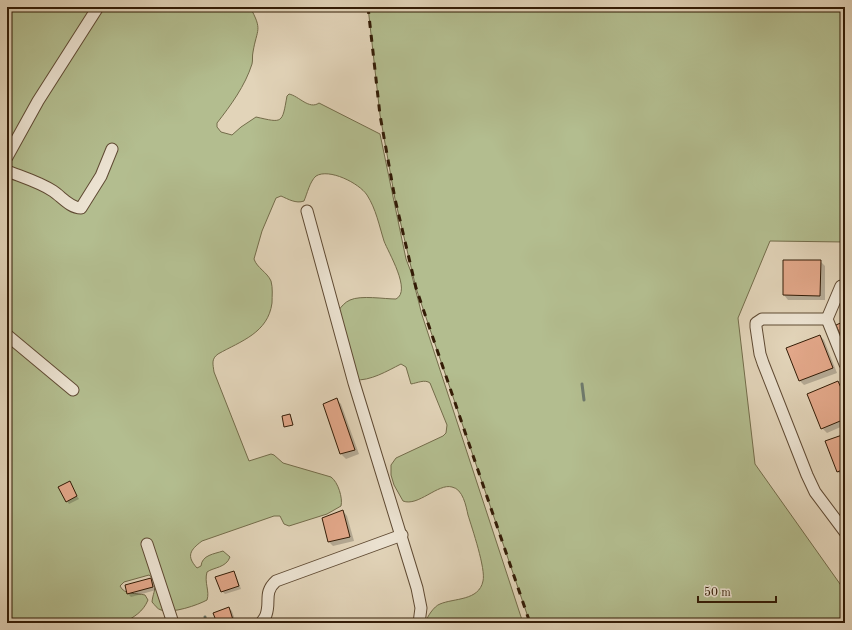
<svg xmlns="http://www.w3.org/2000/svg" width="852" height="630" viewBox="0 0 852 630" font-family="'Old Standard TT',serif">
<style>
.green{fill:#b3bd8f;stroke:#736c4a}
.shadow{fill:#0003}
.lines{fill:none;stroke-linecap:round;stroke-linejoin:round}
.stream{stroke:#6e7a6c;stroke-width:3}
.building{fill:#e2a789;stroke:#331c06}
.minor-casing{stroke:#5f4a33;stroke-width:13}
.minor{stroke:#ece3d2;stroke-width:11}
.rail{stroke:#331c06;stroke-width:3;stroke-dasharray:7 7;stroke-linecap:butt}
</style>
<rect width="100%" height="100%" fill="#e2d4b9"/>
<filter id="stains"><feTurbulence type="fractalNoise" baseFrequency=".005" numOctaves="4"/><feColorMatrix values="0 0 0 0 .2 0 0 0 0 .09 0 0 0 0 .02 0 0 0 .5 -.17"/></filter>
<radialGradient id="worn" r=".72"><stop offset=".6" stop-color="#630" stop-opacity="0"/><stop offset="1" stop-color="#630" stop-opacity=".3"/></radialGradient>
<!-- green -->
<g class="green">
<path d="M7,7H250C263,31 257,28 253,52C252,56 253,60 252,64C245,86 231,105 217,123V127L221,132L232,135L241,127L256,117C283,123 282,124 287,96L289,94C299,96 309,110 319,103L380,134L406,259L411,272L422,315L523,623H425C427,617 434,606 440,604C454,598 479,601 483,581C486,569 472,528 468,515C466,506 463,489 452,487C438,483 418,507 403,501L394,485L391,475V465L396,458L443,436L446,433L447,425L430,383C425,379 417,383 411,384L406,367L401,364C387,371 371,381 354,380L338,311C341,307 345,302 350,300C361,295 384,299 396,299C412,291 388,252 384,241C379,225 376,209 367,195C359,183 329,168 316,176C310,181 307,194 304,201C296,204 288,199 281,196L276,198L262,231L254,259C257,268 267,272 271,281C273,288 272,296 272,303C268,333 241,341 218,354C211,359 213,364 214,372L249,461L271,454L274,455L283,463L331,477C338,482 343,498 341,506L327,514L289,526L284,524L280,516H274L202,541C190,550 186,556 197,568L201,566C202,555 214,554 223,551L230,557C226,568 214,567 207,572C204,583 210,591 207,600C198,605 172,614 161,610C157,609 155,605 152,602C153,591 160,583 149,575L124,582L120,586C124,595 137,593 145,595L148,600C143,612 134,617 123,623H7Z"/>
<polygon points="368,7 845,7 845,242 770,241 738,318 755,464 845,591 845,623 530,623 416,288 395,199 380,115"/>
</g>
<!-- shadow -->
<g class="shadow">
<polygon points="820,261 825,266 825,300 788,300 784,295"/>
<polygon points="820,336 824,340 837,373 804,385 800,381"/>
<polygon points="838,383 843,387 845,393 845,425 827,433 822,428"/>
<polygon points="337,400 341,404 359,454 346,459 341,454 324,404"/>
<polygon points="845,435 845,475 843,476 838,472 827,442"/>
<polygon points="69,483 79,499 69,504 67,501"/>
<polygon points="343,511 347,516 354,541 333,546 328,541"/>
<polygon points="233,572 236,575 241,589 225,594 222,591"/>
<polygon points="151,579 153,582 156,590 131,597 128,594"/>
<polygon points="229,608 232,611 236,623 218,623"/>
</g>
<g class="lines">
<!-- stream -->
<g class="stream">
<polyline points="582,384 584,400"/>
<polyline points="205,617 206,623"/>
<polyline points="294,623 295,622"/>
</g>
</g>
<!-- building -->
<g class="building">
<polygon points="783,260 821,260 820,296 783,295"/>
<polygon points="845,321 845,347 836,325"/>
<polygon points="820,335 833,368 799,381 786,348"/>
<polygon points="838,381 845,397 845,419 821,429 807,394"/>
<polygon points="337,398 355,450 340,454 323,404"/>
<polygon points="290,414 293,425 284,427 282,416"/>
<polygon points="845,434 845,469 837,472 825,441"/>
<polygon points="70,481 77,496 66,502 58,487"/>
<polygon points="343,510 350,537 328,542 322,518"/>
<polygon points="234,571 239,586 221,592 215,577"/>
<polygon points="151,578 153,587 127,594 125,585"/>
<polygon points="229,607 234,623 217,623 213,613"/>
</g>
<g class="lines">
<!-- minor casing -->
<g class="minor-casing">
<g id="minor">
<polyline points="7,157 38,101 98,7"/>
<path d="M7,171C22,177 39,182 53,191C62,197 70,208 81,208L101,176L112,149"/>
<polyline points="307,211 354,383 417,588 421,608 419,623"/>
<polyline points="841,286 827,319 845,364"/>
<polyline points="827,319 762,319 756,323 756,327 760,354 763,363 807,475 815,492 845,532"/>
<polyline points="7,335 73,390"/>
<polyline points="147,544 173,623"/>
<path d="M261,623C263,620 265,618 266,615C271,601 263,593 276,581L402,535"/>
</g>
</g>
<!-- minor -->
<use href="#minor" class="minor"/>
<!-- rail -->
<polyline class="rail" points="368,7 380,115 395,199 416,288 530,623"/>
</g>
<!-- margin -->
<rect width="852" height="630" fill="none" stroke="#e2d4b9" stroke-width="24"/>
<rect x="8" y="8" width="836" height="614" fill="none" stroke="#331c06" stroke-width="2"/>
<rect x="12" y="12" width="828" height="606" fill="none" stroke="#331c06"/>
<!-- scale -->
<path d="M698 596v6h78v-6" fill="none" stroke="#331c06" stroke-width="2"/>
<text x="704" y="596" font-size="12" fill="#331c06" stroke="#ece3d2" stroke-width="3" paint-order="stroke">50 m</text>
<rect width="100%" height="100%" filter="url(#stains)"/>
<rect width="100%" height="100%" fill="url(#worn)"/>
</svg>
